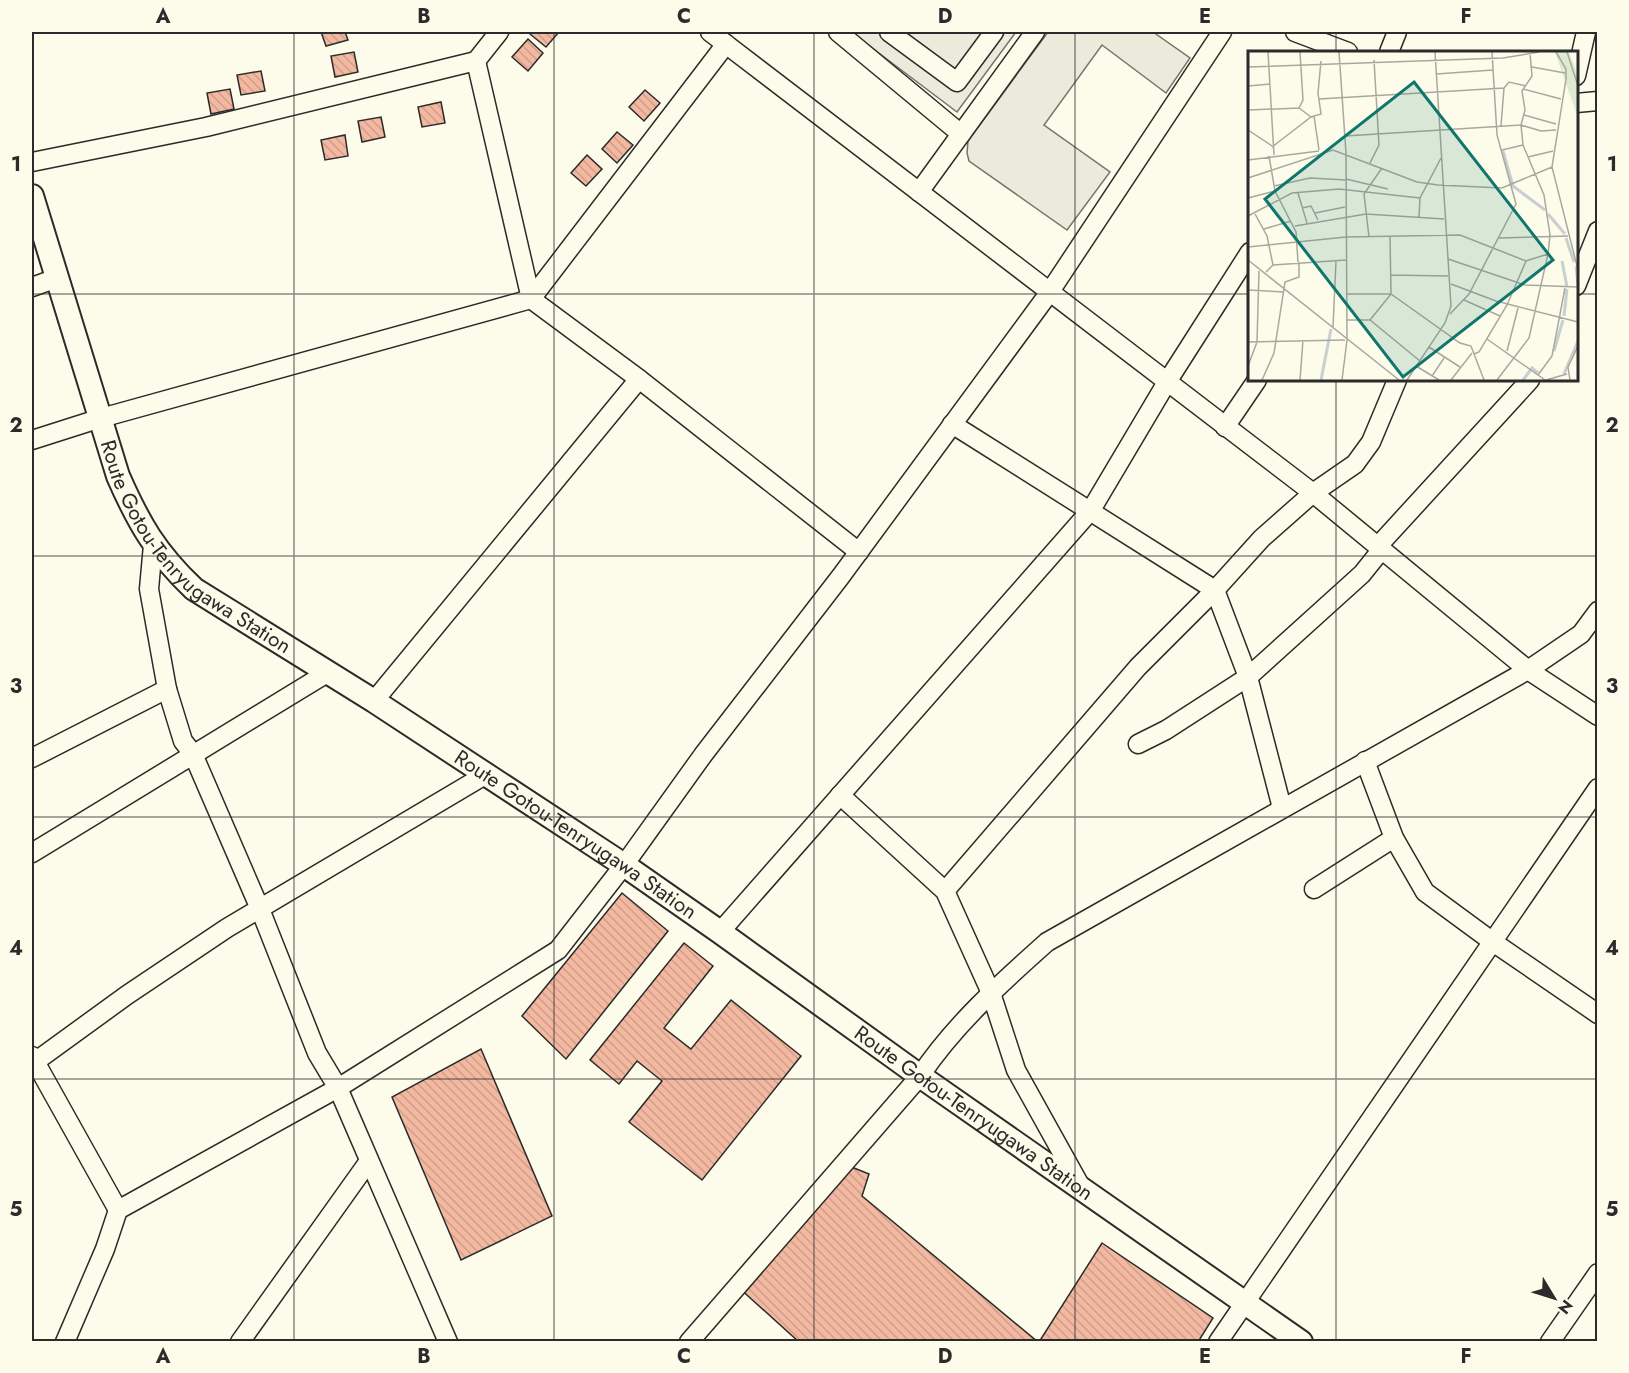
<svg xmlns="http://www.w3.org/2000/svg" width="1629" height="1373" viewBox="0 0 1629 1373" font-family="Jost,sans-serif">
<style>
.parking{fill:#eceadb;stroke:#74746e;stroke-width:1.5}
.building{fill:url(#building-back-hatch);stroke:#2b2b2b;stroke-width:1.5}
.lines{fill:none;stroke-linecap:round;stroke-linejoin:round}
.minor-casing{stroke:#2b2b2b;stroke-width:21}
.major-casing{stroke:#2b2b2b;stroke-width:26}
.minor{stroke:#fdfbea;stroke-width:18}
.major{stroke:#fdfbea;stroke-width:22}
.grid{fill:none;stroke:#2b2b2b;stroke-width:1.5;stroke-opacity:0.55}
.labels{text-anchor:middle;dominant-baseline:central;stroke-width:4.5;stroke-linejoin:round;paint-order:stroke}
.street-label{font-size:21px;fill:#2b2b2b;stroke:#fdfbea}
.inset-river{fill:none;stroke:#c7d0d0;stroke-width:3}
.inset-road{fill:none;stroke:#a9a89e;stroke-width:1.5}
.view{fill:#0f766e;fill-opacity:0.15;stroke:#0f766e;stroke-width:3}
.inset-edge{fill:none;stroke:#2b2b2b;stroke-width:3}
.neatline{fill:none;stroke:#2b2b2b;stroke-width:2}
.grid-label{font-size:20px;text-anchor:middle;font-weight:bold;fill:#2b2b2b}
</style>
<defs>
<pattern id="building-back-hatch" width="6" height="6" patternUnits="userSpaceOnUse" patternTransform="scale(1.5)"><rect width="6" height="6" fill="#f2b8a0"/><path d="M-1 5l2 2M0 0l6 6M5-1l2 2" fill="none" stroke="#d09e8a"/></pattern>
</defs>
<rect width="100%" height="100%" fill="#fdfbea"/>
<!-- parking -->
<g class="parking">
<polygon points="851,32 1016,32 957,112"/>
<polygon points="1048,32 1153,32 1190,58 1166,93 1102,45 1044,125 1110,172 1067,230 969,161 967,153 968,141"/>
</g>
<!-- building -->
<g class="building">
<polygon points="321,32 345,32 348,40 326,46"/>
<polygon points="532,32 559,32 546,47 530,34"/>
<polygon points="528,39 543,53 528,71 512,57"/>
<polygon points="354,52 358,72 335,77 331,56"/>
<polygon points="261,71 265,91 241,95 237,75"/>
<polygon points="230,89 234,109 211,114 207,93"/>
<polygon points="645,90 660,103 644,121 629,107"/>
<polygon points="441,102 445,123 422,127 418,107"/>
<polygon points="381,117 385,137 362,142 358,121"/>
<polygon points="617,132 633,145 617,163 602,149"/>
<polygon points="345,135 348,156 325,160 321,140"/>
<polygon points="587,155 602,169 586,186 571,173"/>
<polygon points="622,893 668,931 566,1059 522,1016"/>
<polygon points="684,943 713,966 664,1028 691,1049 731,1000 801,1056 702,1180 629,1122 662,1081 637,1061 619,1084 590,1060"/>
<polygon points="481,1049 552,1216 461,1260 392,1097"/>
<polygon points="844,1164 869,1174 862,1196 1038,1342 799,1342 737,1286"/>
<polygon points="1102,1243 1213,1318 1198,1342 1039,1342"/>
</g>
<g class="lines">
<!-- minor casing -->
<g class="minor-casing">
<g id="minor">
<polyline points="710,32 1313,493 1528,670 1598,716"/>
<polyline points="838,32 961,134"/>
<polyline points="889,32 957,82 994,32"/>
<polyline points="1295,32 1348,52"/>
<polyline points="1389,52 1397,32"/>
<polyline points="476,61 531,299 639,379 859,552"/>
<polyline points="1576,76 1586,32"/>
<polyline points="1576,103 1598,101"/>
<polyline points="32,162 206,127 476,61 499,32"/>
<polyline points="919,192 1035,32"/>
<polyline points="1576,286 1598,231"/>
<polyline points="32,287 57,278"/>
<polyline points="952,424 1215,590 1248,677 1282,808"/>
<polyline points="1225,427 1257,380"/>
<polyline points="32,440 101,418 531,299 726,44"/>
<polyline points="153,545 149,589 167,689 183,741 193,754 260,909 317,1053 338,1088 448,1342"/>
<polyline points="1378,546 1530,380"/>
<polyline points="374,701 639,379"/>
<polyline points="1138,744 1166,730 1248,677 1362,574 1382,549"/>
<polyline points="32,758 167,689"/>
<polyline points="1365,761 1394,838 1425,892 1493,942 1598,1014"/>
<polyline points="840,795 945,891 991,993 1016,1070 1081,1187"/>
<polyline points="32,853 327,673"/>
<polyline points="1314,889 1394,838"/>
<polyline points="945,891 1138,667 1215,590 1262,538 1313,493 1355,464 1371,442 1397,380"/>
<polyline points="720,932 1091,510 1167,382 1250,252"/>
<polyline points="32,1056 118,1210"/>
<polyline points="32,1064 127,995 227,928 485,775"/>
<polyline points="65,1342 105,1249 118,1210 338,1088 558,950 624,865 703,755 841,576 1049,293 1222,32"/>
<polyline points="240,1342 369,1161"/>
<path d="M689,1342L920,1076C954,1025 1001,983 1047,942L1528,670L1581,634L1598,611"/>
<polyline points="1218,1342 1598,788"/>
<polyline points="1550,1342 1598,1273"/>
</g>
</g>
<!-- major casing -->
<g class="major-casing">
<g id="major">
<path id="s1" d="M32,196L118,476C139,524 156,553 194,589L374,701L624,865L720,932L920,1076L1301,1342"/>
</g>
</g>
<!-- minor -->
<use href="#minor" class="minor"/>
<!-- major -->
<use href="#major" class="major"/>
</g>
<!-- grid -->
<path class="grid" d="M294,32V1342M554,32V1342M814,32V1342M1075,32V1342M1336,32V52M32,294H1250M1576,294H1598M1336,380V1342M32,556H1598M32,817H1598M32,1079H1598"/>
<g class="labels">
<!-- street labels -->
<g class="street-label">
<text stroke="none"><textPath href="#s1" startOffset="399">Route Gotou-Tenryugawa Station</textPath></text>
<text stroke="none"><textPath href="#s1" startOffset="884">Route Gotou-Tenryugawa Station</textPath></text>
<text stroke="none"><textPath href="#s1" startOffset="1370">Route Gotou-Tenryugawa Station</textPath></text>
</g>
</g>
<!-- overview -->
<g transform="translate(1248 51)">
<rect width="330" height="330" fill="#fdfbea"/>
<path d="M307,1H321L330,24V67Z" fill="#deebd1"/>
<path class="inset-river" d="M255,100L265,135L297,159M300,163L317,183M318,187L326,211M314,210L319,236M328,215L330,234M316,265L319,238M306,300L315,269M316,323L330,290M73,329L83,278M275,329L284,317L290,322"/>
<path class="inset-road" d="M20,1L26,104M91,1L98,102L99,289L94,329M308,1L318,18V28L304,116L330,219M319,1L330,35M0,16L255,7L291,1M284,16L317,22M188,23L245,19M0,35L22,33M275,38L313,48M71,48L256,37L261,31L278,35M51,57L55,49L52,1M0,59L51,57L63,66M276,64L308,73M66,65L71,99M253,75L256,37M0,79L24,95M97,85L273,74L293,80L308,79M24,96L63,66L73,63L70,42L73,10M254,99L275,94M21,105L27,140L48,181L50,211M280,106L305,100M0,109L71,100M122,112L131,94L126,9M0,127L85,99L169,131L190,134L254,137L304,116M98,128L140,138M26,135L62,127L98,129M50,142L59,172M0,147L27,140M54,157L63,155L70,169M6,161L19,185L25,214M67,162L97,156M0,165L44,142L91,138L172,147M171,166L172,147L193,107M47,175L118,163L196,168M16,178L43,170M121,186L116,143L134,117M251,187L320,185M0,196L98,186L212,184L278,210L300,203M200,208L277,234L330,236M0,209L151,329M18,221L25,214L98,209M142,224L200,225M203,233L248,250L330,271M0,239L36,241M98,243H143L212,292L223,295L236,329M216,249L252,265M202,263L221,243L268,153L249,84L244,1M98,269H122L172,310M122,269L143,243L142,185M85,276L88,210M239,288L297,329M0,291L97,289M181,296L212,316M259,300L270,257M226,303L231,301L259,254L278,210M0,315L9,291L11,220M168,315L191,329M290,324L304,305L317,237M184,325L196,307M14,329L26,302L37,231L51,226V211M52,329L55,289M159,329L197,272L203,255L187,1M203,329L224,302M249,329L281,287L300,203L302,184L296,144L275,94L273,74L277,59L274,40L284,25L282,2M298,329L319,323M322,329L320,316L330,295"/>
<path class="view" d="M166,31L305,209L155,326L17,148Z"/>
<rect width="330" height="330" class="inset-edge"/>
</g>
<!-- border -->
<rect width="1629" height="1373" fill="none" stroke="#fdfbea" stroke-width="66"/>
<!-- north arrow -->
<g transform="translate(1554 1298) rotate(128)" stroke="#fdfbea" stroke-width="4.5" paint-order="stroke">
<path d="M0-4.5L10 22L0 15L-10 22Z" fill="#2b2b2b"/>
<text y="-9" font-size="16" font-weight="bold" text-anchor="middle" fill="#2b2b2b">N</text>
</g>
<rect x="33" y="33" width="1563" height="1307" class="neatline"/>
<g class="grid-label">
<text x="163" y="23">A</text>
<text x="424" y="23">B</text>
<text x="684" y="23">C</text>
<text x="945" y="23">D</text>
<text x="1205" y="23">E</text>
<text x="1466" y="23">F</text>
<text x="16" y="171">1</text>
<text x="1612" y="171">1</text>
<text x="16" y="432">2</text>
<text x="1612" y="432">2</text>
<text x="16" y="693">3</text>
<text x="1612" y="693">3</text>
<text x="16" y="955">4</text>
<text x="1612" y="955">4</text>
<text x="16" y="1216">5</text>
<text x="1612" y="1216">5</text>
<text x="163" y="1363">A</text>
<text x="424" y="1363">B</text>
<text x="684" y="1363">C</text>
<text x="945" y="1363">D</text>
<text x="1205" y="1363">E</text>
<text x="1466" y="1363">F</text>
</g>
</svg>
